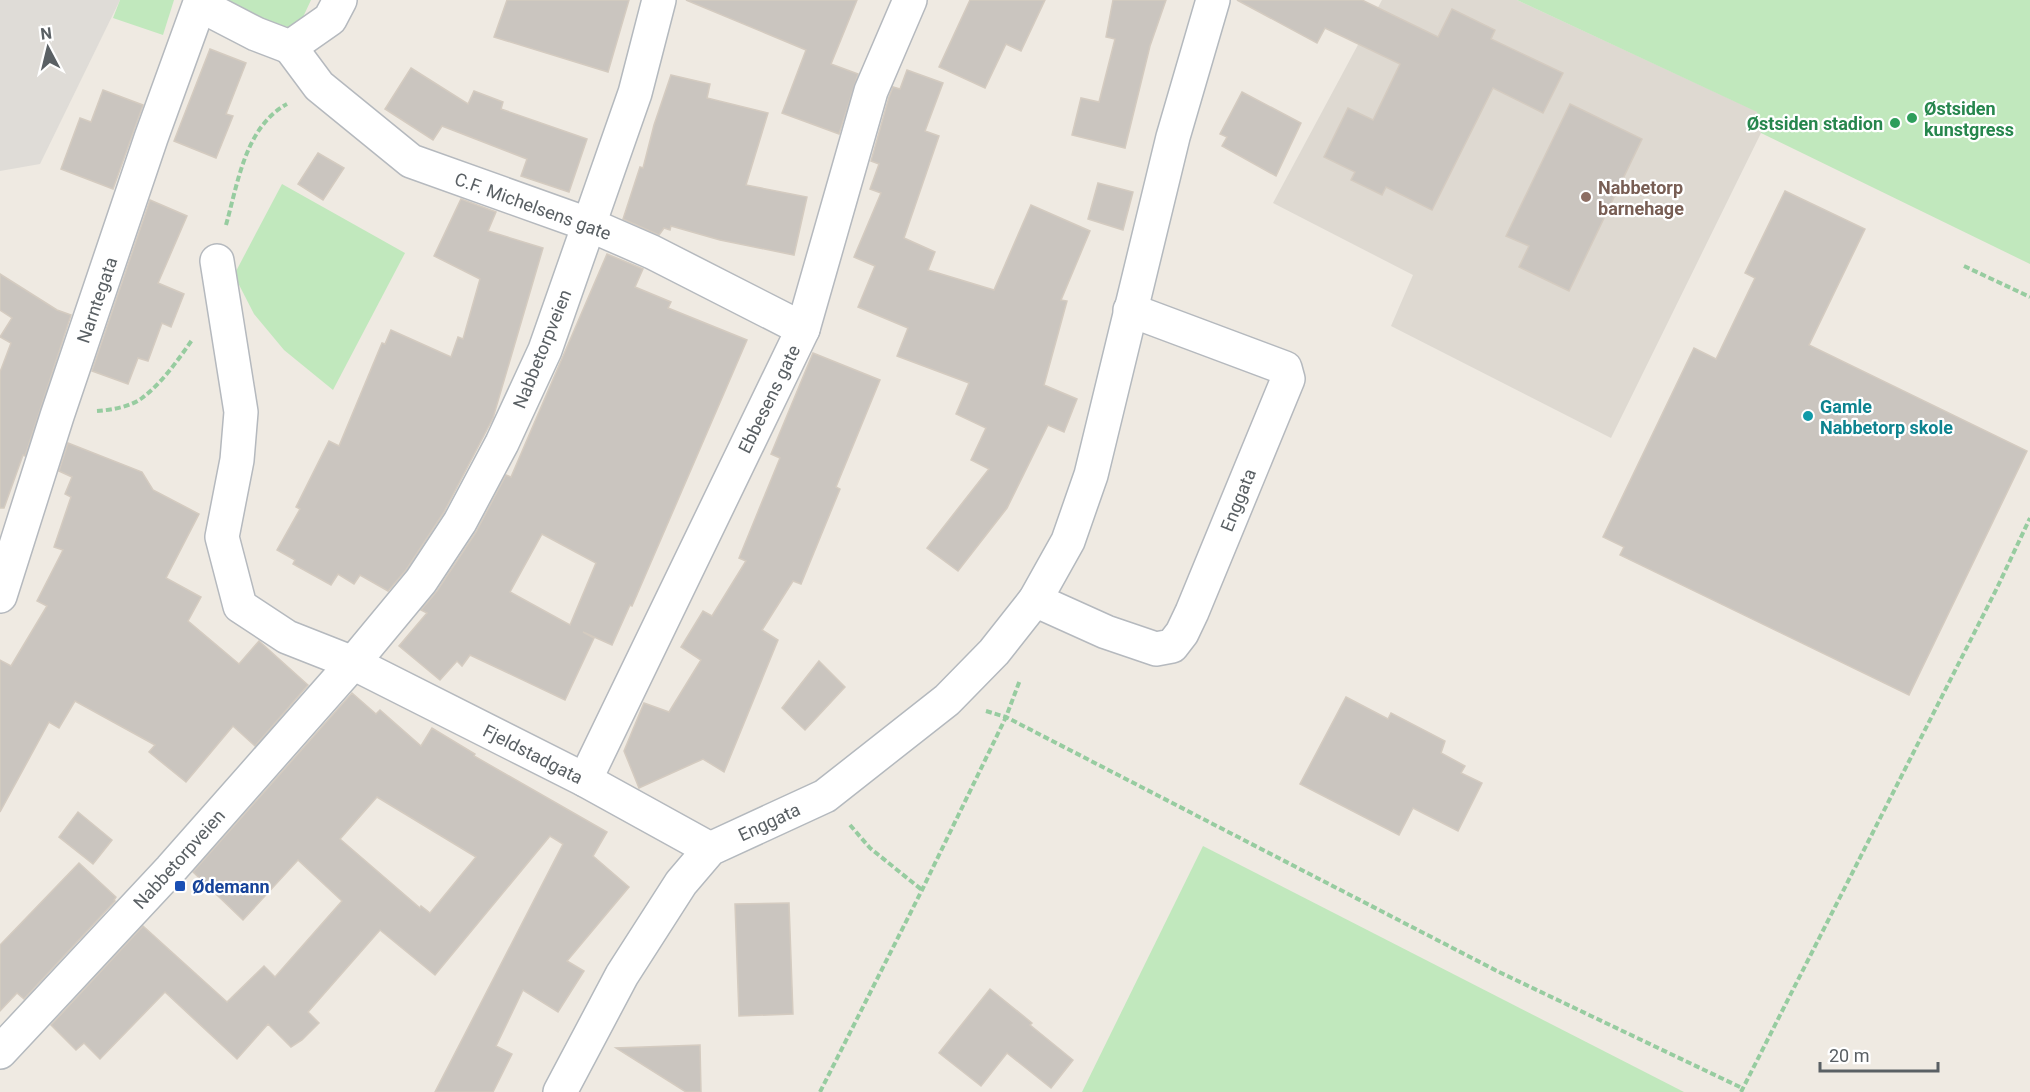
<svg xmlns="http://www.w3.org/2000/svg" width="2030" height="1092" viewBox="0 0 2030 1092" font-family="Roboto,sans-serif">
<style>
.industrial{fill:#dfdcd7}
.education{fill:#ded9d1}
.green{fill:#c1e8bd}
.building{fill:#cac5bf;stroke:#d4cbc0;stroke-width:1.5;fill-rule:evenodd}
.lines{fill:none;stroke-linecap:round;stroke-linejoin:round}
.street-casing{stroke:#b5b9be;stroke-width:36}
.secondary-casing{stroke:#b4b9be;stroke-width:36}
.path{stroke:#97cca0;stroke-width:4;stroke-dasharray:6 3;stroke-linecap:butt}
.street{stroke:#fff;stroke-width:33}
.secondary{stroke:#fff;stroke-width:33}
.leisure-dot{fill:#2e9e5b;stroke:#fff;stroke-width:2}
.education-dot{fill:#8d6e63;stroke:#fff;stroke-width:2}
.culture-dot{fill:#0f9aa8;stroke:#fff;stroke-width:2}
.transit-dot{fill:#1a4fb4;stroke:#fff;stroke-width:2}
.labels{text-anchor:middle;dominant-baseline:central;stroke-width:4.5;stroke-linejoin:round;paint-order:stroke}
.leisure-label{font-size:18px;font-weight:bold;fill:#27864d;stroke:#fff;text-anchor:start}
.education-label{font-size:18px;font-weight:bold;fill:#785e54;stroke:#fff;text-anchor:start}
.street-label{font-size:18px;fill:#5a6064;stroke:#fff}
.culture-label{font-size:18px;font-weight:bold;fill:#0d838f;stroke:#fff;text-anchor:start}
.transit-label{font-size:18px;font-weight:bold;fill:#164399;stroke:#fff;text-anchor:start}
</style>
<rect width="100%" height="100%" fill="#efeae2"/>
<!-- industrial -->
<polygon class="industrial" points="0,0 120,0 40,164 0,171"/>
<!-- education -->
<polygon class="education" points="1382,0 1517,0 1758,112 1761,133 1611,438 1391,326 1413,275 1273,203"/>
<!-- green -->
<g class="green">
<polygon points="120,0 174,0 163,35 113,18"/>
<polygon points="218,0 311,0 297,30 216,4"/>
<polygon points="1517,0 2030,0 2030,264 1761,133 1757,112"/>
<polygon points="282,184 405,253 333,390 284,350 254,314 234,275"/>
<polygon points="1203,846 1684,1092 1082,1092"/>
</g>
<!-- building -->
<g class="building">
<polygon points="507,0 629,0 608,72 494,37"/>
<polygon points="686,0 857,0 831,64 858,74 839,134 782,113 806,50"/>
<polygon points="970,0 1045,0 1021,51 1006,44 985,88 939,67"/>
<polygon points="1113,0 1166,0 1150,46 1125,148 1072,135 1081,98 1099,102 1115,39 1106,37"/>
<polygon points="1237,0 1362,0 1438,37 1452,9 1495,30 1491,39 1563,73 1543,113 1493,88 1432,210 1386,187 1382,195 1351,180 1355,172 1324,157 1348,108 1373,120 1400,64 1325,28 1317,43"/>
<polygon points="210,49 246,63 226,114 233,116 216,158 174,141"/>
<polygon points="411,68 468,104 474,91 503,102 501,109 587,139 569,192 521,176 527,159 442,126 433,140 385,109"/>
<polygon points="907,70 943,83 925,131 939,136 904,238 935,252 928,270 994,290 1031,205 1090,231 1061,300 1067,301 1044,385 1077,399 1064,432 1048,425 1007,508 958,571 927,548 989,469 971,460 986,428 956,414 969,383 897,356 908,328 858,307 875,266 854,257 881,193 870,189 879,164 871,161 889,97 893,87 900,89"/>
<polygon points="671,75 710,84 707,98 768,113 746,185 807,197 794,255 720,240 671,226 670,230 664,228 659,235 623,219 640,167 643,168 654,125"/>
<polygon points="103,90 143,105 113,189 61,169 80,118 91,122"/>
<polygon points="1242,92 1301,123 1276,176 1222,146 1227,137 1220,134"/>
<polygon points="1570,104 1642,139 1569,291 1519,267 1529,246 1506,236"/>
<polygon points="318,153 344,168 323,200 298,184"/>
<polygon points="1098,183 1133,192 1123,230 1088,219"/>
<polygon points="1785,191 1865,229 1809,345 2027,451 1909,695 1620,555 1624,547 1603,537 1694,348 1716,359 1755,278 1745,273"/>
<polygon points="461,199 496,212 488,231 543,248 493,418 444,512 406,570 388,591 360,575 354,584 338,574 331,585 293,564 295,560 277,550 300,509 296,507 329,441 339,446 382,343 385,344 391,330 451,357 458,337 463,339 480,279 434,256"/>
<polygon points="150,200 187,216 158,283 184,294 171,327 162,323 148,361 138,358 128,384 92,371"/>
<path d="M607,254L643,269L635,287L671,302L668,308L747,340L632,606L630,605L612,645L583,632L594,638L565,700L470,655L462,666L457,661L440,680L399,646L427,613L421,610L437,591L476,532L506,475L511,477ZM542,534L596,563L570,625L510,592Z"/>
<polygon points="0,274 57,310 71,315 25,456 23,455 4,508 0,508 0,372 11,343 0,337 12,318 0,310"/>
<polygon points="813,353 880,380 836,487 840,489 801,584 793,581 762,630 778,640 724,772 703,759 639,788 624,751 644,703 669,712 701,660 681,647 703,611 712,616 746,561 739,558 780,458 771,454"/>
<polygon points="68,443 142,472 153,490 199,514 166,578 201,597 188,621 239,664 259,641 308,685 255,746 233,726 186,782 149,752 155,745 75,701 59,728 49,722 0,812 0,660 11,666 47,606 37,601 63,550 54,547 71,497 65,494 72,477 59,471"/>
<polygon points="819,661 845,687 805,730 782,708"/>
<path d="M352,693L376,714L380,710L421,746L432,728L475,754L474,756L607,832L593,856L629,887L567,961L584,971L558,1012L523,990L496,1046L512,1054L493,1092H435L563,844L550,836L435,975L380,930L308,1012L319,1023L302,1040L291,1047L268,1024L237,1059L165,992L100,1059L84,1043L76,1050L51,1025L143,926L227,1002L264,966L275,977L342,901L298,860L243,920L193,872ZM377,797L476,857L430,913L421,906L420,908L340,839Z"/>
<polygon points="1346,697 1388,719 1391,713 1445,741 1441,753 1465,766 1461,773 1482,783 1458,831 1413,808 1399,835 1300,784"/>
<polygon points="78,812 112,840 93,864 59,837"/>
<polygon points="79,863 116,897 114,900 115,901 24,999 17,993 0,1011 0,945"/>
<polygon points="789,903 793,1014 739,1016 735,904"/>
<polygon points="990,989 1032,1023 1030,1025 1073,1060 1051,1088 1007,1053 981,1086 939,1053"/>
<polygon points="700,1045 701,1092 686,1092 616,1048"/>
</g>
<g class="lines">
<!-- street casing -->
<g class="street-casing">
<g id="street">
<polyline points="200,5 256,34 290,47 330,19 340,0"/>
<polyline points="290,47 319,86 411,161 590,225 652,252 803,329"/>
<polyline points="217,261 241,412 237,460 222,537 240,606 287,637 353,663 585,780 710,849"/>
<polyline points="0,596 57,416 151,138 201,0"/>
<polyline points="1035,600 1106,632 1156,649 1172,646 1182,633 1192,612 1288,379 1285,368 1130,310"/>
<polyline points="585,780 803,329 871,91 910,0"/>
</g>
</g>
<!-- secondary casing -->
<g class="secondary-casing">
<g id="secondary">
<polyline points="0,1052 171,869 353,663 421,581 460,522 502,443 545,350 635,93 659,0"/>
<polyline points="560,1092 622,975 681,883 710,849 825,796 947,700 994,652 1035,600 1068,541 1091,475 1173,137 1213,0"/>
</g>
</g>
<!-- path -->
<g class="path">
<path d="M226,225C238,183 245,127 287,104"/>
<polyline points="1964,266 2030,297"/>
<path d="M97,411C111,410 130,407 142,398C162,383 178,360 192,340"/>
<polyline points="986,711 1006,717 1499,972 1742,1088"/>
<polyline points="850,825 870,848 922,890"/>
<polyline points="820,1092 922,890 1006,717 1020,680"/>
<polyline points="1741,1092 1997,588 2030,518"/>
</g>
<!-- street -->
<use href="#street" class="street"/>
<!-- secondary -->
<use href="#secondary" class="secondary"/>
</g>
<!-- markers -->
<g class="leisure-dot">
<circle cx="1912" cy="118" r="6"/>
<circle cx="1895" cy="123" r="6"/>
</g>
<circle class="education-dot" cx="1586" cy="197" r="6"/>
<circle class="culture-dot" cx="1808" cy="416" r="6"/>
<rect class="transit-dot" x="174" y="880" width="12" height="12" rx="3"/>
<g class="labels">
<!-- leisure labels -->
<g class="leisure-label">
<text x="1924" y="108">Østsiden<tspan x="1924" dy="21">kunstgress</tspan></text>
<text x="1883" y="123" text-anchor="end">Østsiden stadion</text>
</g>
<!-- education labels -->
<g class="education-label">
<text x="1598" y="187">Nabbetorp<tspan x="1598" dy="21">barnehage</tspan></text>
</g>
<!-- street labels -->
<g class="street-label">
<text transform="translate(533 206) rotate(20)">C.F. Michelsens gate</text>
<text transform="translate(97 300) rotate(-71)">Narntegata</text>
<text transform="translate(542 349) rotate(-68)">Nabbetorpveien</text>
<text transform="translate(769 399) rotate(-64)">Ebbesens gate</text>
<text transform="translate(1238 500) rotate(-68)">Enggata</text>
<text transform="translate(533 754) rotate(27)">Fjeldstadgata</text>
<text transform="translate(769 822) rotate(-25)">Enggata</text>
<text transform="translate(179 859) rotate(-48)">Nabbetorpveien</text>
</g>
<!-- culture labels -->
<g class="culture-label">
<text x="1820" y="406">Gamle<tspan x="1820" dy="21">Nabbetorp skole</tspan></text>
</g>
<!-- transit labels -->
<g class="transit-label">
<text x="192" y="886">Ødemann</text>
</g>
</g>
<!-- north arrow -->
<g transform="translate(48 48) rotate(353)" stroke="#ffffff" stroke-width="4.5" paint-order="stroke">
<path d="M0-4.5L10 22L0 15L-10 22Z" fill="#5a6064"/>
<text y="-9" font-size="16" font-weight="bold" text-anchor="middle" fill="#5a6064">N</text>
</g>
<!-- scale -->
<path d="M1820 1062v9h118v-9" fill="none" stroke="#5a6064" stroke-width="3"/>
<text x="1829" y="1062" font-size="18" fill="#5a6064" stroke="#ffffff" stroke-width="4.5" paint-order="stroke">20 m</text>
</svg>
